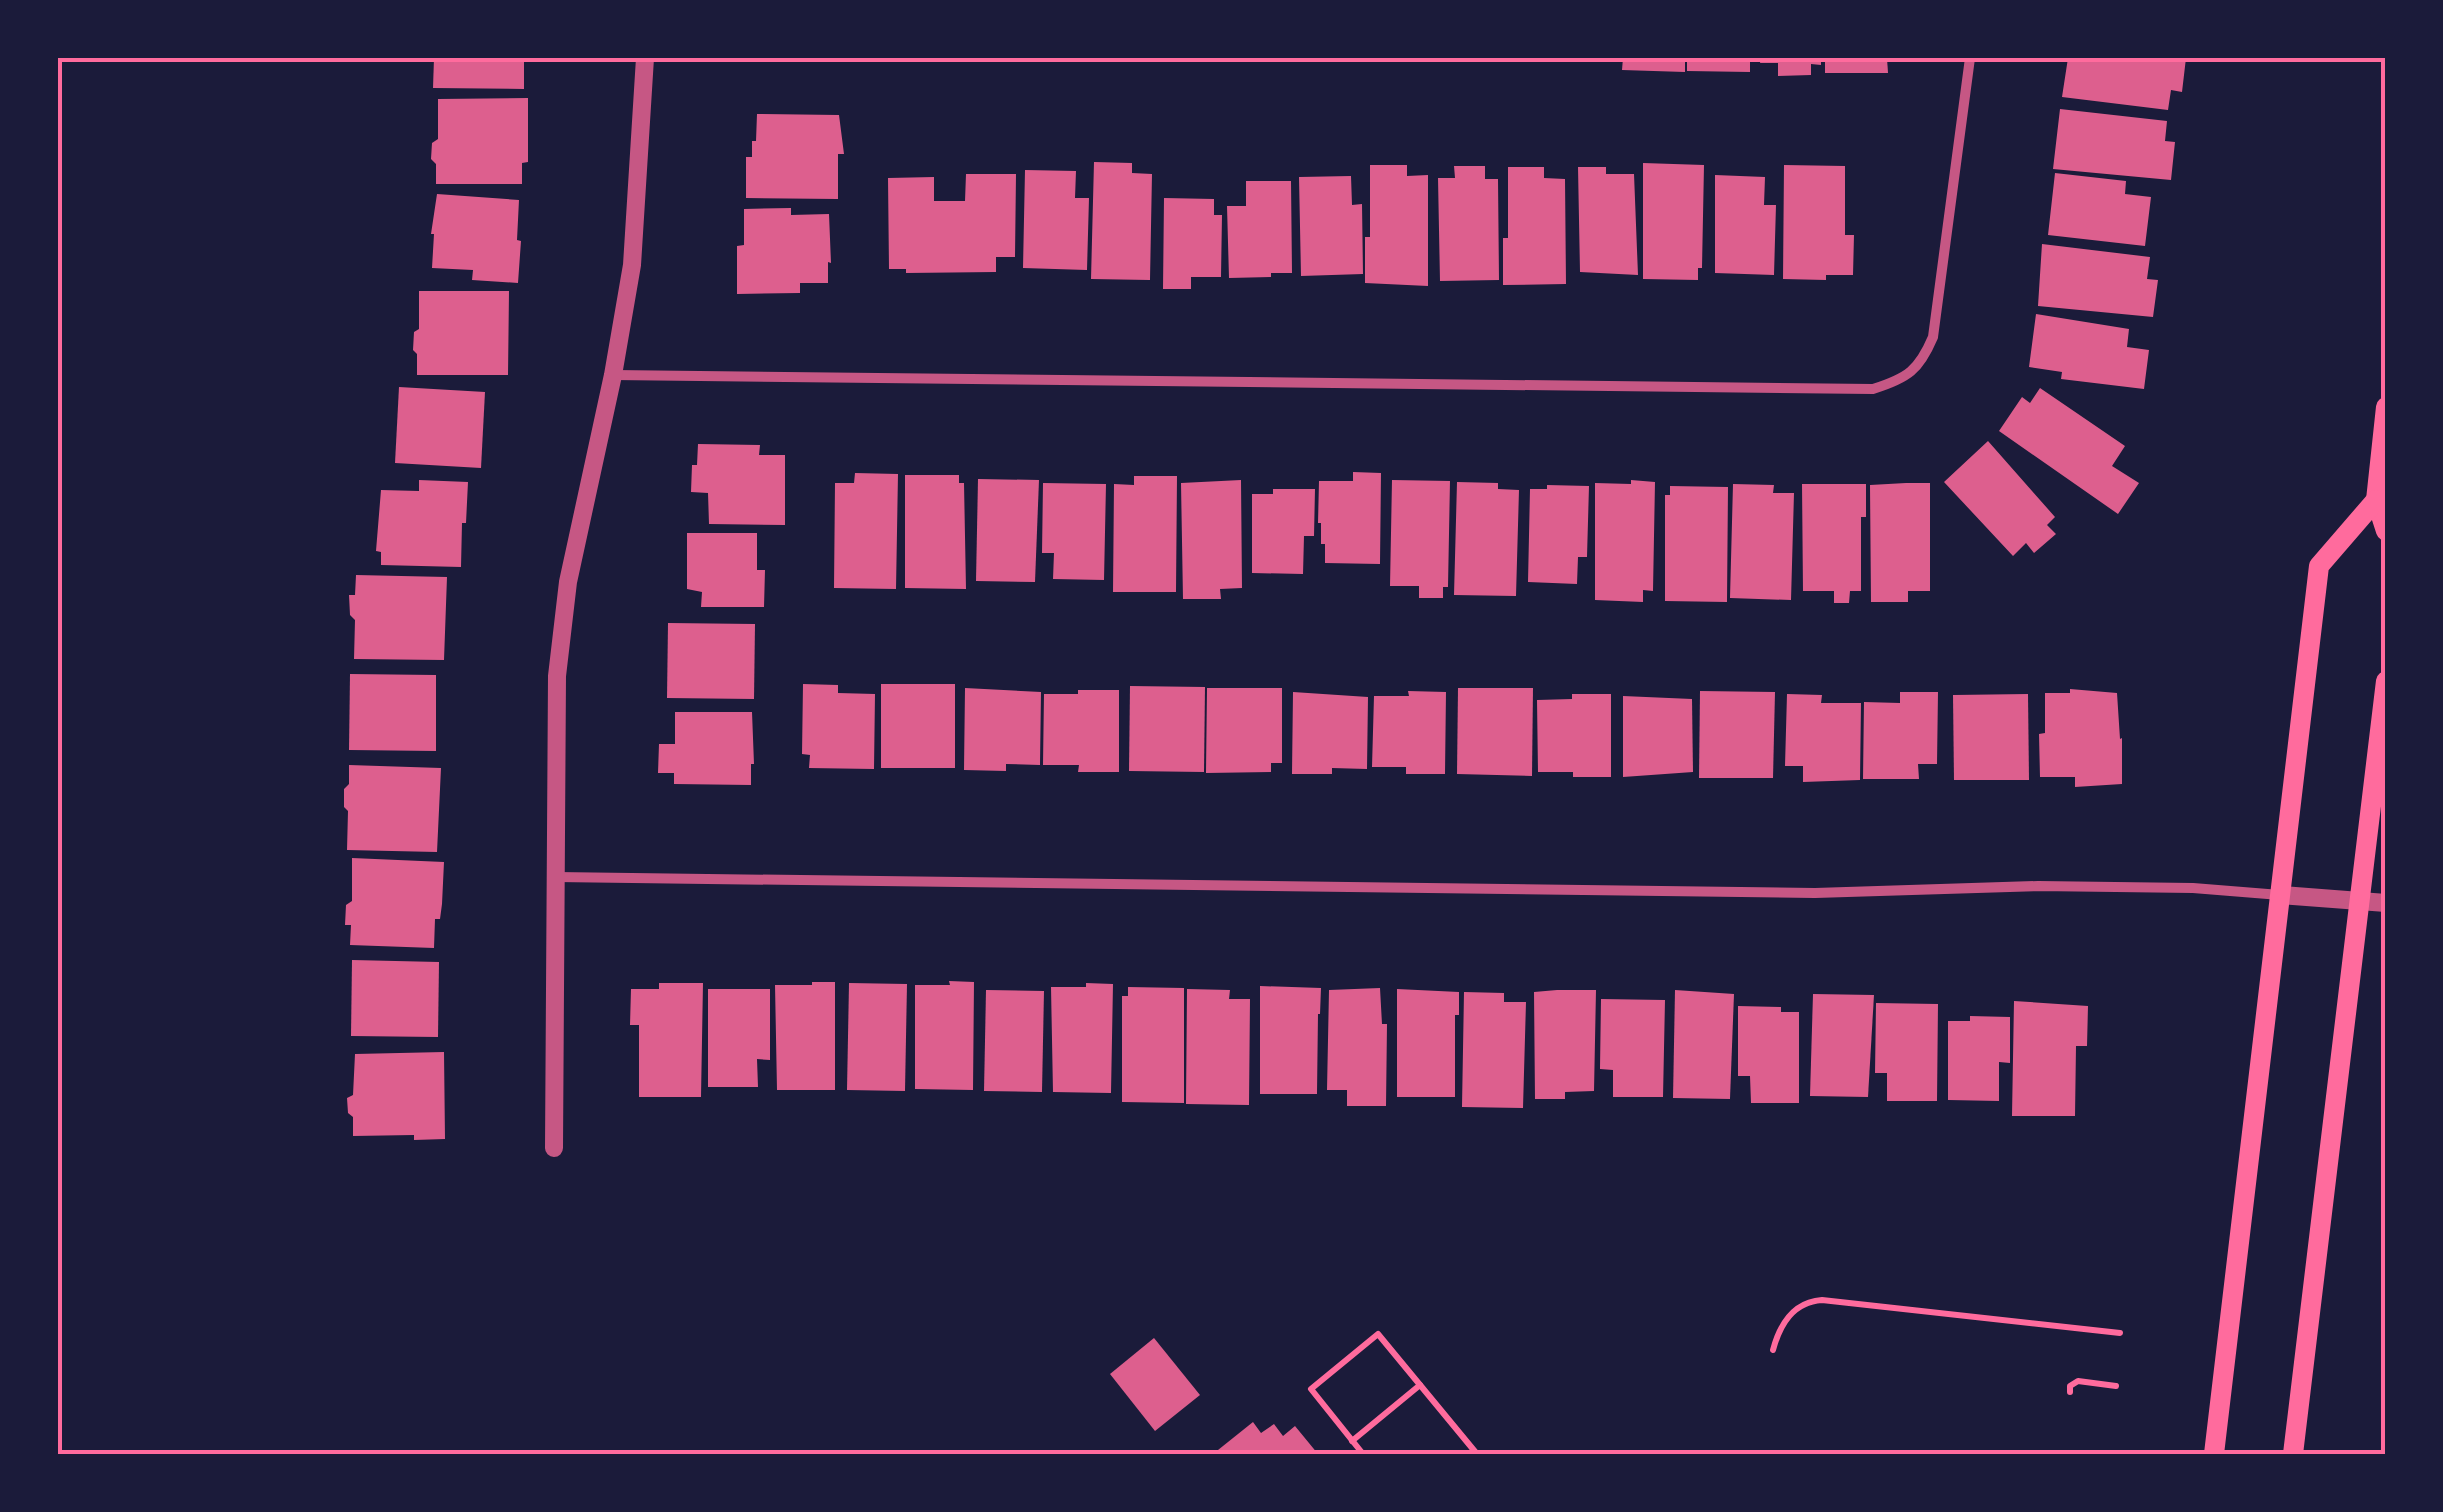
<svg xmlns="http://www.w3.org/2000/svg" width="2443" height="1512" viewBox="0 0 2443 1512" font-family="Helvetica,sans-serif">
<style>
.building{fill:#dd5f8e}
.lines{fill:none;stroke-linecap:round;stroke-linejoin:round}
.path{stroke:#ff6b9d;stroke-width:6}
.minor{stroke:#c65784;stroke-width:10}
.tertiary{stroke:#c65784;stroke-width:18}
.secondary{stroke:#ff6b9d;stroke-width:20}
.neatline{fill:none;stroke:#ff6b9d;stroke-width:4}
</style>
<rect width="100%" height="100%" fill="#1b1b3a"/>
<!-- building -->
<g class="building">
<polygon points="434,58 524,58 524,89 433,88"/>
<polygon points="1623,58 1685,58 1685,72 1622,70"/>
<polygon points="1687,58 1750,58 1750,72 1687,71"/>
<polygon points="1761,58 1821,58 1821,65 1811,64 1811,75 1778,76 1778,63 1760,63"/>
<polygon points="1825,58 1887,58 1888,73 1825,73"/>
<polygon points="2068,58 2186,58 2182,92 2171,90 2168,110 2062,97"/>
<polygon points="528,98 528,162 522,163 522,184 436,184 436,164 431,159 432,143 438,139 438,99"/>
<polygon points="2060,109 2167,121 2165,141 2175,142 2171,180 2053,169"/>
<polygon points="757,114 839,115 844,154 838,154 838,199 746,198 746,157 752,157 752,141 756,141"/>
<polygon points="1094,162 1132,163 1132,173 1152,174 1150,280 1091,279"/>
<polygon points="1643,163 1704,165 1702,268 1698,268 1698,280 1643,279"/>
<polygon points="1370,165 1407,165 1407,176 1428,175 1428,286 1365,283 1365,237 1370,237"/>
<polygon points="1784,165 1845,166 1845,235 1854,235 1853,275 1826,275 1826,280 1783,279"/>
<polygon points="1454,166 1485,166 1485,179 1498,179 1499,280 1440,281 1438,178 1455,178"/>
<polygon points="1508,167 1544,167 1544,178 1565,179 1566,284 1503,285 1503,238 1508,238"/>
<polygon points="1578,167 1606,167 1606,174 1634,174 1638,275 1580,272"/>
<polygon points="1025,170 1076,171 1075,198 1089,198 1087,270 1023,268"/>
<polygon points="2055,173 2126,181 2125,194 2151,197 2145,246 2048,235"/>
<polygon points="966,174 1016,174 1015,257 996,257 996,272 906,273 906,269 889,269 888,178 934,177 934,201 965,201"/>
<polygon points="1715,175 1765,177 1764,205 1776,205 1774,275 1715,273"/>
<polygon points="1351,176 1352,205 1362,204 1363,274 1301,276 1299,177"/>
<polygon points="1246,181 1291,181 1292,273 1271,273 1271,277 1229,278 1227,206 1246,206"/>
<polygon points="437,194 519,200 517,240 521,241 518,283 472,280 473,270 432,268 434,234 431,234"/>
<polygon points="1164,198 1214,199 1214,215 1222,215 1221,277 1191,277 1191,289 1163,289"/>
<polygon points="791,208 791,215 829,214 831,263 828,262 828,283 800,283 800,293 737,294 737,246 744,245 744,209"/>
<polygon points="2042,244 2150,257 2147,279 2158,280 2153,317 2038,306"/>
<polygon points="419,291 509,291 508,375 417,375 417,354 413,350 414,332 419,329"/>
<polygon points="2036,314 2129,329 2127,347 2149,350 2144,389 2061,379 2062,372 2029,367"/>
<polygon points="399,387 485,392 481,468 395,463"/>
<polygon points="2040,388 2125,446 2112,466 2139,483 2118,514 1999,431 2022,397 2030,403"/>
<polygon points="1988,441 2055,517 2047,525 2056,534 2034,553 2026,543 2013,556 1944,482"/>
<polygon points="698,444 760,445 759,455 785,455 785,525 709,524 708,493 691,492 692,465 697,465"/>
<polygon points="1353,472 1381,473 1380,564 1325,563 1325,544 1321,544 1321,523 1318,523 1319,481 1353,481"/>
<polygon points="855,473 898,474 896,589 834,588 835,483 854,483"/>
<polygon points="905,475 959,475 959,483 964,483 966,589 905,588"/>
<polygon points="1134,476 1177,476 1176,592 1113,592 1114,484 1134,485"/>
<polygon points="978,479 1039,480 1035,582 976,581"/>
<polygon points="419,480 468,482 466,523 462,523 461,567 381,565 381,552 376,551 381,490 419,491"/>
<polygon points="1241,480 1242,588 1220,589 1221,599 1183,599 1181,483"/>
<polygon points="1392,480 1450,481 1448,587 1443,587 1443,598 1419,598 1419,586 1390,586"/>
<polygon points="1631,480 1655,482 1653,591 1643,590 1643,602 1595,600 1595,483 1631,484"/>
<polygon points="1457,482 1498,483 1498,489 1519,490 1516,596 1454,595"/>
<polygon points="1043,483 1106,484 1104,580 1053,579 1054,553 1042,553"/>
<polygon points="1906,483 1930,483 1930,591 1908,591 1908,602 1871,602 1870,485"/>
<polygon points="1733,484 1774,485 1773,493 1794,493 1791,600 1730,598"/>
<polygon points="1802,484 1866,484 1866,517 1861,517 1861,591 1850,591 1849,603 1834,603 1834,591 1803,591"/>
<polygon points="1547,485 1589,486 1587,557 1578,557 1577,584 1528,582 1530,489 1547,489"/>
<polygon points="1670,486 1728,487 1727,602 1665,601 1665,495 1670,495"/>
<polygon points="1273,489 1315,489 1314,536 1304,536 1303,574 1252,573 1252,494 1273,494"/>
<polygon points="687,533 757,533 757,570 765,570 764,607 701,607 702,592 687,589"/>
<polygon points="356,575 447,577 444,660 354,659 355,620 350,615 349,595 355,595"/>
<polygon points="668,623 755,624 754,699 667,698"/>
<polygon points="350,674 436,675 436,751 349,750"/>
<polygon points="803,684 838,685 838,693 875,694 874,769 809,768 810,755 802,754"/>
<rect x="881" y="684" width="74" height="84"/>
<polygon points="1130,686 1205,687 1204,772 1129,771"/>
<polygon points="965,688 1041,692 1040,765 1006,764 1006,771 964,770"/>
<polygon points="1207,688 1282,688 1282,763 1271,763 1271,772 1206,773"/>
<polygon points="1458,688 1533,688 1532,776 1457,774"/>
<polygon points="2070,689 2117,693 2120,739 2122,738 2122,784 2075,787 2075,777 2040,777 2039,734 2045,733 2045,693 2070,693"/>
<polygon points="1078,690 1119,690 1119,772 1078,772 1079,765 1043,765 1044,694 1078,694"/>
<polygon points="1408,691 1446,692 1445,774 1406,774 1406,767 1372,767 1374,696 1409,696"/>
<polygon points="1700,691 1775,692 1773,778 1699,778"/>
<polygon points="1293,692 1368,697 1367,769 1332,768 1332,774 1292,774"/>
<polygon points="1900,692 1938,692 1937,764 1918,764 1919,779 1863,779 1864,702 1900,703"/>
<polygon points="1572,694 1611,694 1611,777 1573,777 1573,772 1538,772 1537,700 1572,699"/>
<polygon points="1787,694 1822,695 1821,703 1861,703 1860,780 1803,782 1803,766 1785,766"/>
<polygon points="2028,694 2029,780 1954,780 1953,695"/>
<polygon points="1623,696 1692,699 1693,772 1623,777"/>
<polygon points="675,712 752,712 754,764 751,764 751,785 674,784 674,773 658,773 659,744 675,744"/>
<polygon points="349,765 441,768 437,852 347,850 348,811 344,807 344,789 349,784"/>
<polygon points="352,858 444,862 442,904 440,919 435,919 434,948 350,945 351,925 345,925 346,905 352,901"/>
<polygon points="352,960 439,962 438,1037 351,1036"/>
<polygon points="949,981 974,982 973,1090 915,1089 915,985 950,985"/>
<polygon points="812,982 835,982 835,1090 777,1090 775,985 812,985"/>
<polygon points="659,983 703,983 701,1097 639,1097 639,1025 630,1025 631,989 659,989"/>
<polygon points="849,983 907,984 905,1091 847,1090"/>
<polygon points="1086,983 1113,984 1111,1093 1053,1092 1051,987 1086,987"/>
<polygon points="1260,986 1321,988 1320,1014 1318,1014 1317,1094 1260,1094"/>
<polygon points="1128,987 1184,988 1184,1103 1122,1102 1122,996 1128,996"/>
<polygon points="1380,988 1382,1024 1387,1024 1386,1106 1347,1106 1347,1090 1327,1090 1329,990"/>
<polygon points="708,989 770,989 770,1060 757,1059 758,1087 708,1087"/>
<polygon points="1187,989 1230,990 1229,999 1250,999 1249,1105 1186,1104"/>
<polygon points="1397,989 1459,992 1459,1015 1455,1015 1455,1097 1397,1097"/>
<polygon points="986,990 1044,991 1042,1092 984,1091"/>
<polygon points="1557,990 1596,990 1594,1091 1565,1092 1565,1099 1535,1099 1534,992"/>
<polygon points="1675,990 1734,994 1730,1099 1673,1098"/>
<polygon points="1464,992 1504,993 1504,1002 1526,1002 1523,1108 1462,1107"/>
<polygon points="1813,994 1874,995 1868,1097 1810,1096"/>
<polygon points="1601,999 1665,1000 1663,1097 1613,1097 1613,1070 1600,1069"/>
<polygon points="2014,1001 2088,1006 2087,1046 2076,1046 2075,1116 2012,1116"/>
<polygon points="1876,1003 1938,1004 1937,1101 1887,1101 1887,1073 1875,1073"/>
<polygon points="1738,1006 1781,1007 1781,1012 1799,1012 1799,1103 1751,1103 1750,1076 1738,1076"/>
<polygon points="1970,1016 2010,1017 2010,1063 1999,1062 1999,1101 1948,1100 1948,1021 1970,1021"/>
<polygon points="444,1052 445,1139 414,1140 414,1135 353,1136 353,1117 348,1113 347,1098 353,1095 355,1054"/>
<polygon points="1154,1338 1200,1395 1155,1431 1110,1374"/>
<polygon points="1253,1422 1261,1433 1274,1424 1283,1436 1295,1426 1318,1454 1213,1454"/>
</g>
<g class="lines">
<!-- path -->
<g class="path">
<path d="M1773,1350C1780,1324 1793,1302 1822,1300L2120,1333"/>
<polyline points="2070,1392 2070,1386 2078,1381 2116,1386"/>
<polyline points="1352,1441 1420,1385"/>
<polyline points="1363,1454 1311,1389 1378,1334 1477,1454"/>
</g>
<!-- minor -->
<g class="minor">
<path d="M613,375L1873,389C1908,378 1919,370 1933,337L1970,58"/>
<polyline points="556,877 1815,893 2038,886 2193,888 2280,895"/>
</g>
<!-- tertiary -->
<g class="tertiary">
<polyline points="2281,895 2386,903"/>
<polyline points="554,1148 557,676 568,582 613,375 632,265 645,58"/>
</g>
<!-- secondary -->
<g class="secondary">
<polyline points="2386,407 2376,500 2386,531"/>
<polyline points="2214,1454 2319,566 2376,500"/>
<polyline points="2293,1454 2386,681"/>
</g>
</g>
<!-- border -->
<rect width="2443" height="1512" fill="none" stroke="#1b1b3a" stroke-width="120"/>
<rect x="60" y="60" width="2323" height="1392" class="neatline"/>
</svg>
